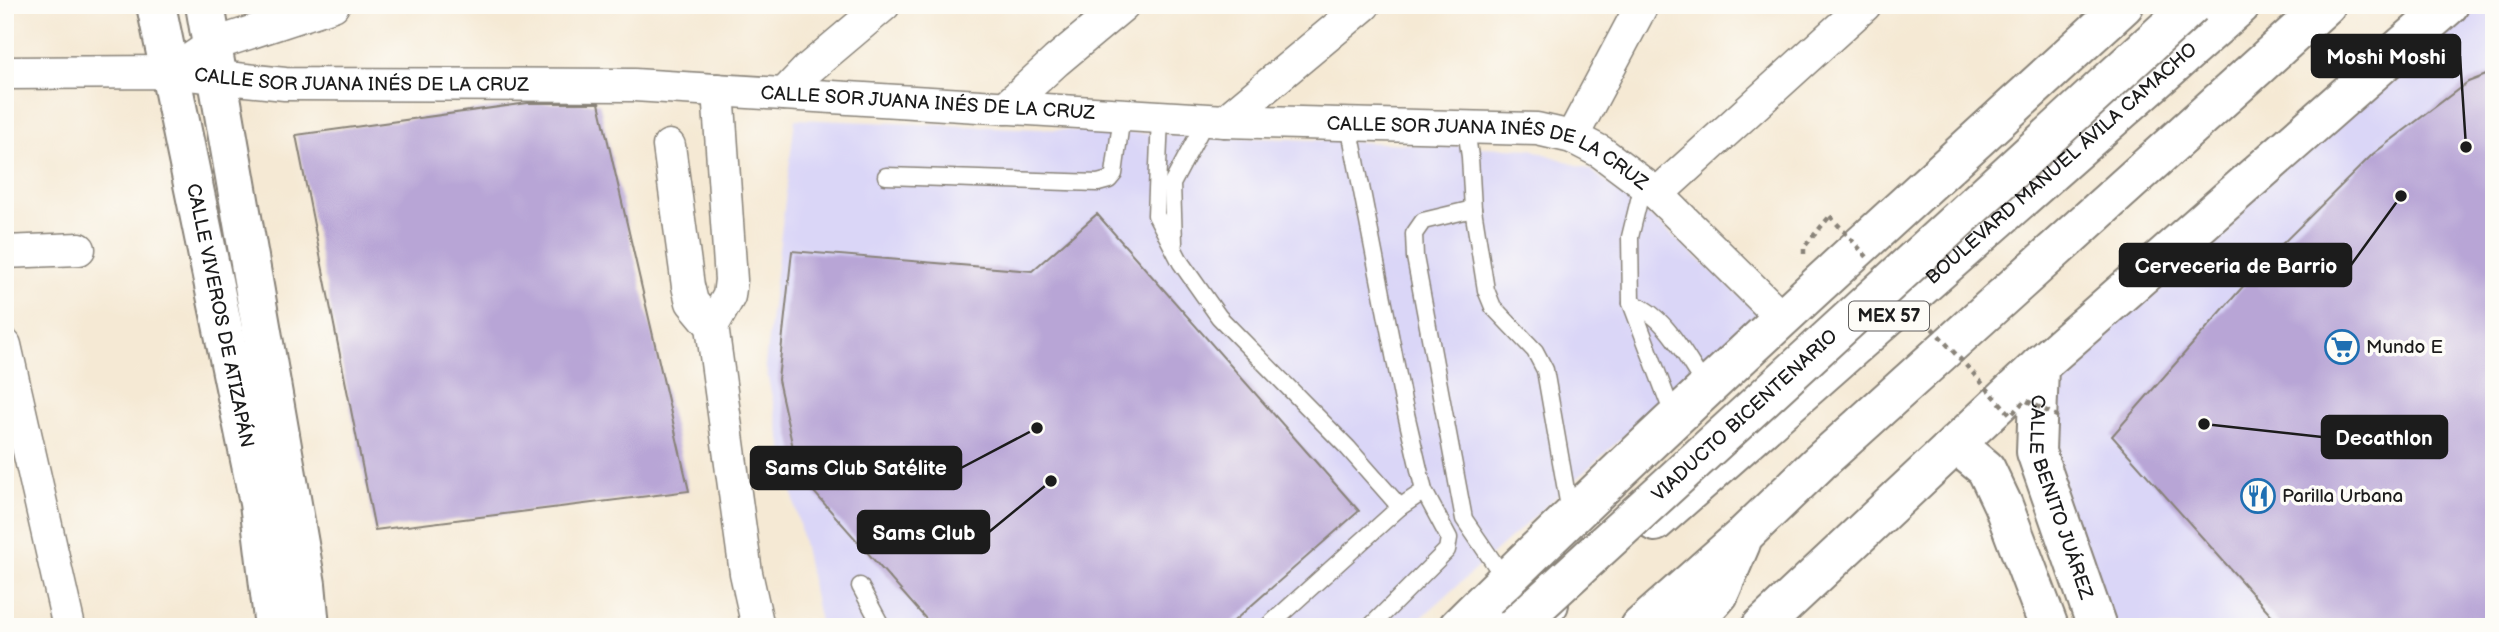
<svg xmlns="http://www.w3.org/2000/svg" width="2499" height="632" viewBox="0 0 2499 632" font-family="'Balsamiq Sans',sans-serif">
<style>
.built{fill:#dad6f7}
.building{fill:#b8a5d6}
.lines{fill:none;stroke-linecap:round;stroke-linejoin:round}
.lane-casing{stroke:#888278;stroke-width:19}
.street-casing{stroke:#888278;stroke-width:35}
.secondary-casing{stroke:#888278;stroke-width:42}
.primary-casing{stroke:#888278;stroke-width:42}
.highway-casing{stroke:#888278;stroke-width:42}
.path{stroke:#888278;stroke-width:4.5;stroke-dasharray:5 5;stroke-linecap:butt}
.lane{stroke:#fff;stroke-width:16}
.street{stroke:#fff;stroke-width:32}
.secondary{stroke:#fff;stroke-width:38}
.primary{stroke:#fff;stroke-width:38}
.highway{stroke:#fff;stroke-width:38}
.highway-bridge-casing{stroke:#888278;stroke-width:42;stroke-linecap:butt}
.path-bridge{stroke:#888278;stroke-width:4.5;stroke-dasharray:5 5;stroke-linecap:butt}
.highway-bridge{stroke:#fff;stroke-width:38}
.labels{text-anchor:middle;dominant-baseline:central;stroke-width:7;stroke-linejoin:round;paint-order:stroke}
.shield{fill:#fdfcf7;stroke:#605f5e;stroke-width:2}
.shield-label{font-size:18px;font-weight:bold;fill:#1c1c1c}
.street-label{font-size:19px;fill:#1c1c1c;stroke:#fdfcf7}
.poi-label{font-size:19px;fill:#1c1c1c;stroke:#fdfcf7;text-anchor:start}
.leader{fill:none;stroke:#1c1c1c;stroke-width:2.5}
.callout-dot{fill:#1c1c1c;stroke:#fdfcf7;stroke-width:2.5}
.callout{fill:#1c1c1c;stroke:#1c1c1c;stroke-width:2.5}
.callout-label{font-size:21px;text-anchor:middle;font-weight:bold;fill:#fff}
</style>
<rect width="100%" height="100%" fill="#fdfcf7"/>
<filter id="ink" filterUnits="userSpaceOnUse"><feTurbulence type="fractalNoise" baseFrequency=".0143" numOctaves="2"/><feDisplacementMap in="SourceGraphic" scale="14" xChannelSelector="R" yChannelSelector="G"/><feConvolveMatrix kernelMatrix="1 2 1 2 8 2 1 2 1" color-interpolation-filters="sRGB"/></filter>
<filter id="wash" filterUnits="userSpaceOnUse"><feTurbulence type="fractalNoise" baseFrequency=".00686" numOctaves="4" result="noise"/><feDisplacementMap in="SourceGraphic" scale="28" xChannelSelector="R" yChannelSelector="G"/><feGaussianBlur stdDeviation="1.57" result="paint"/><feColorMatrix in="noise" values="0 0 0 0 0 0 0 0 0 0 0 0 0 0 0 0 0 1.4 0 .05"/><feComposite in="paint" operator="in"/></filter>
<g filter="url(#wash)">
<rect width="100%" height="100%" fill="#f5e9d4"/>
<!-- built -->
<g class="built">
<polygon points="2449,5 2494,5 2494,627 2097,627 2060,519 2039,366"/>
<polygon points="795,119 1531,149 1591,170 1661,225 1760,314 1411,627 821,627 765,364"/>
</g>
<g id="blocks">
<!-- building -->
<g class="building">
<polygon points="2494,72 2494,627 2282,627 2112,436 2267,259 2373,154 2468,82"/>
<polygon points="528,103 599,103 689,491 375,530 296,135"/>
<polygon points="1097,214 1359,511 1227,627 933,627 799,475 778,380 792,251 1032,271"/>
</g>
</g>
</g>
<g filter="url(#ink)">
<use href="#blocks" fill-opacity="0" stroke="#888278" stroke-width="2"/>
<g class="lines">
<!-- lane casing -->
<g class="lane-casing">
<g id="lane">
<polyline points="1160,117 1156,215 1181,263 1219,317 1348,448 1400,507 1267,627"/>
<polyline points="1349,125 1403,401 1424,491 1400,507"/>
<polyline points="1466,128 1470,157 1473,209 1486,290 1493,307 1535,351 1545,370 1570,513"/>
<polyline points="886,176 1098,183 1109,180 1114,174 1122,115"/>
<polyline points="1643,184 1630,237 1631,303 1674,417"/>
<polyline points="1473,209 1423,221 1414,234 1415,257 1464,519 1505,579"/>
<polyline points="1174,243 1172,184 1206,120"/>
<path d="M1631,303C1666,314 1687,360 1707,389"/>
<polyline points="860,586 882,627"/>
<polyline points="1370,627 1447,550 1449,538 1424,491"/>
</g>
</g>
<!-- street casing -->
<g class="street-casing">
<g id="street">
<polyline points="194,57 212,45 333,5"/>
<path id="s1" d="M5,73L169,72L285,84L634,85L1225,121L1537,129L1572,137L1601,152L1657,194L1781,317"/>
<polyline points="784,94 807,70 884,5"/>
<polyline points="1005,108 1056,61 1123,5"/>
<polyline points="1225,121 1364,5"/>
<polyline points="1572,137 1642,5"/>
<polyline points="669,146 688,286 692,302 712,326 746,573 758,627"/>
<polyline points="1657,194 1865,5"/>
<polyline points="5,252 79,249"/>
<polyline points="712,326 729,296 731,280 718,90"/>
<polyline points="5,345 69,627"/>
</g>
</g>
<!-- secondary casing -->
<g class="secondary-casing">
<g id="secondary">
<path id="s2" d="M156,5L259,503L274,627"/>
<polyline points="205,5 306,584 310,627"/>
<path id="s3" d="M2039,366L2036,452L2097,627"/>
<polyline points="1956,444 1986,469 2003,505 2049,627"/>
</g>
</g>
<!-- primary casing -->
<g class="primary-casing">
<g id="primary">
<path d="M1458,627C1674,413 1900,210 2124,5"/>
<polyline points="1761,627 2039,366 2449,5"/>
</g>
</g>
<!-- highway casing -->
<g class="highway-casing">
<g id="highway">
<path id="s4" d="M1655,522L2241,5"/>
<polyline points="1461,625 1549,604"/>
<polyline points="1640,627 1744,535 1819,463 2326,5"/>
<polyline points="1690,627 1719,594 1741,543"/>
</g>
</g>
<!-- path -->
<polyline class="path" points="1804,254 1804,247 1830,216"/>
<!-- lane -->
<use href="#lane" class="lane"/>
<!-- street -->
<use href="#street" class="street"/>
<!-- secondary -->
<use href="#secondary" class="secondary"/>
<!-- primary -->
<use href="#primary" class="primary"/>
<!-- highway -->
<use href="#highway" class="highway"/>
<!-- highway-bridge casing -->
<g class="highway-bridge-casing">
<g id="highway-bridge">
<path id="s5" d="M1514,627L2192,5"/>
</g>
</g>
<!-- path-bridge -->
<g class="path-bridge">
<polyline points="1830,216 1868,258"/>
<polyline points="1912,306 2011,415 2025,400 2059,417"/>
</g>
<!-- highway-bridge -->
<use href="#highway-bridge" class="highway-bridge"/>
</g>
</g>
<!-- icons -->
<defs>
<g id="supermarket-ring" transform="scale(1.75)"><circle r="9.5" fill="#fdfcf7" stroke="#1f6fb2" stroke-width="1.5"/><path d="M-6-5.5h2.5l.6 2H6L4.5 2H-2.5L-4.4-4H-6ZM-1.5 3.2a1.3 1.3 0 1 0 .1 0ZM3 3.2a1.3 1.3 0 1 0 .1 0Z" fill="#1f6fb2"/></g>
<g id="restaurant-ring" transform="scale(1.75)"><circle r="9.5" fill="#fdfcf7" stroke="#1f6fb2" stroke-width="1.5"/><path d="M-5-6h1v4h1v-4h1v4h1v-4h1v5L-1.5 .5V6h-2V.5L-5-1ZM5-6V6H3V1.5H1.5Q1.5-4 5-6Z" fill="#1f6fb2"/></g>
</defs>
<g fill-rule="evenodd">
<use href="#supermarket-ring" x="2342" y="347"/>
<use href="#restaurant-ring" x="2258" y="496"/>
</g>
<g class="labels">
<!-- shield labels -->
<rect class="shield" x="1849" y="301.5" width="80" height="29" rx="5"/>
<g class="shield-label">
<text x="1889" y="316">MEX 57</text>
</g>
<!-- street labels -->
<g class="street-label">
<text stroke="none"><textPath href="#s1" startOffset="357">CALLE SOR JUANA INÉS DE LA CRUZ</textPath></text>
<text stroke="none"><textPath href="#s1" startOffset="924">CALLE SOR JUANA INÉS DE LA CRUZ</textPath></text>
<text stroke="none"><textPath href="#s1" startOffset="1491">CALLE SOR JUANA INÉS DE LA CRUZ</textPath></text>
<text stroke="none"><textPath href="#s4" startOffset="542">BOULEVARD MANUEL ÁVILA CAMACHO</textPath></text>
<text stroke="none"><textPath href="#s2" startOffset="317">CALLE VIVEROS DE ATIZAPÁN</textPath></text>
<text stroke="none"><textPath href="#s5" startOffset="313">VIADUCTO BICENTENARIO</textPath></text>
<text stroke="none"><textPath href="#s3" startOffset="135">CALLE BENITO JUÁREZ</textPath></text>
</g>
<!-- poi labels -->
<g class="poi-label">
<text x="2366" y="347">Mundo E</text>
<text x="2282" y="496">Parilla Urbana</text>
</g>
</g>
<!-- callouts -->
<path class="leader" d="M2466 147L2460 56M2401 196L2351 265M2204 424L2322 437M1037 428L961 468M1051 481L989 532"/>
<g class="callout-dot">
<circle cx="2466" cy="147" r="7"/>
<circle cx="2401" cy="196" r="7"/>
<circle cx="2204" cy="424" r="7"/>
<circle cx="1037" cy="428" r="7"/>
<circle cx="1051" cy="481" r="7"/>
</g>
<g class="callout">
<rect x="2312" y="35" width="148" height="42" rx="7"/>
<rect x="2120" y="244" width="231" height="42" rx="7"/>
<rect x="2322" y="416" width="125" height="42" rx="7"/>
<rect x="751" y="447" width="210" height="42" rx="7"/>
<rect x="858" y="511" width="131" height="42" rx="7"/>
</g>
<g class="callout-label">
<text x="2386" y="64">Moshi Moshi</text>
<text x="2236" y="273">Cerveceria de Barrio</text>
<text x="2384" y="445">Decathlon</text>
<text x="856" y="475">Sams Club Satélite</text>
<text x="924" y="540">Sams Club</text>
</g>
<!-- margin -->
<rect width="2499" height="632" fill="none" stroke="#fdfcf7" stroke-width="28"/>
</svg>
